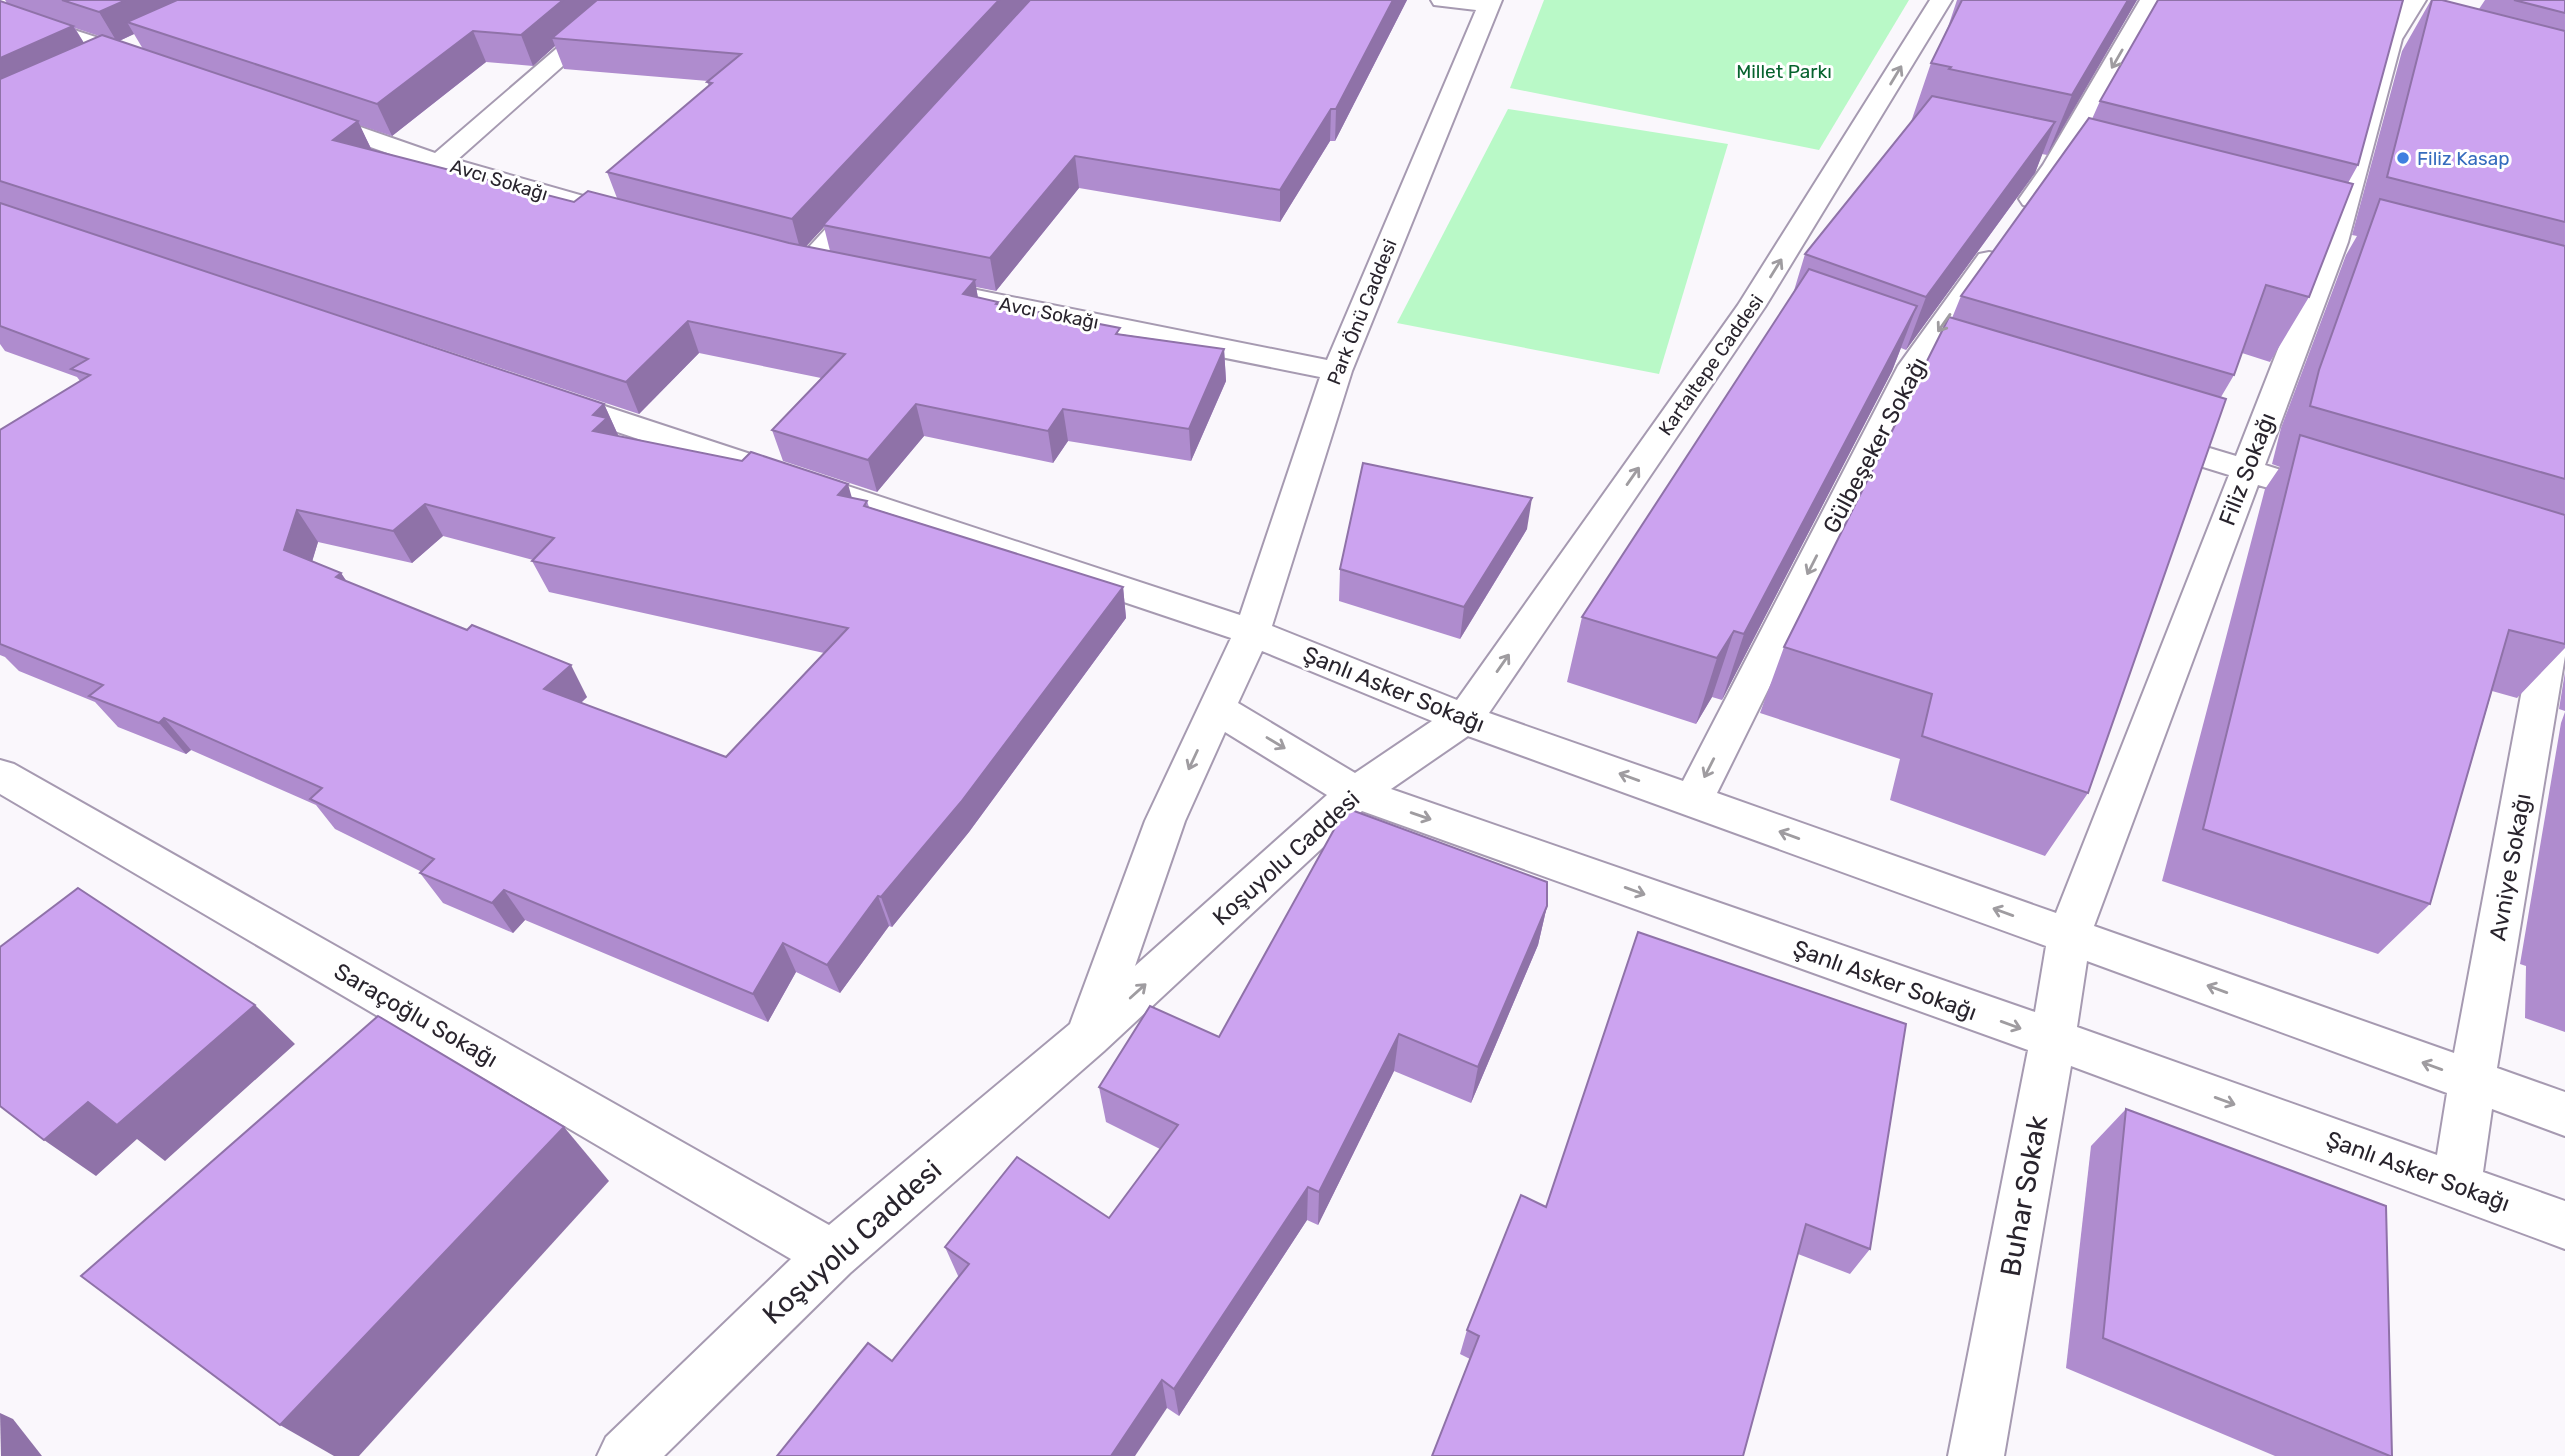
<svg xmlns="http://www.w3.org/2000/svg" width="2565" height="1456" viewBox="0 0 2565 1456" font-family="Rubik,sans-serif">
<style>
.green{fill:#b9f9c7}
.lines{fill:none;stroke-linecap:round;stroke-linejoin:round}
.minor-casing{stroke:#a69ab1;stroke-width:4}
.minor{fill:#fff;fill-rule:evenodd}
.wall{fill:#af8cce;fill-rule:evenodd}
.shaded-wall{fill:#8f72a8}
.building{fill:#cca3f0;stroke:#8f72a8;stroke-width:2;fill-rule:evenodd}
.oneway{stroke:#9f9ca0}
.shop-dot{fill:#3f7fe0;stroke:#fff;stroke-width:2.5}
.labels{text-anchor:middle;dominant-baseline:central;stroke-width:6;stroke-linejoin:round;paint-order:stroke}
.far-park-label{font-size:19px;fill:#07632e;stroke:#fff}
.far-shop-label{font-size:19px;fill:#366cbe;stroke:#fff;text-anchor:start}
.far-street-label{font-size:19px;fill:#29242d;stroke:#fff}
.street-label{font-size:23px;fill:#29242d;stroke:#fff}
.near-street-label{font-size:28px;fill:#29242d;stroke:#fff}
</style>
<rect width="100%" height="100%" fill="#faf7fc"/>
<!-- green -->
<g class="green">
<polygon points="1544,0 1909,0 1819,150 1510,88"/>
<polygon points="1508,109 1728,144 1659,374 1397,323"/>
</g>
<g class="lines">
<!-- minor casing -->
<g class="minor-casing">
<g id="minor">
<polygon points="613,0 637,0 457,160 615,205 619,211 615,217 606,219 597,217 430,168 308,125 305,120 308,115 317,113 326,115 435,153"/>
<path d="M1431,0H1502L1352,371L1272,626L1457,700L1738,305L1930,0H1952L1765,307L1489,713L1683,781L1898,366L1979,254L1989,252L1999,254L2003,260L1928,366L1717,793L2056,913L2229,475L2145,449L2140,442L2145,435L2156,432L2236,456L2320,242L2380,39L2404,0H2426L2402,39L2348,242L2265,465L2284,471L2288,478L2284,485L2272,489L2258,485L2094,926L2454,1053L2548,551L2553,543L2565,539V656L2497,1068L2565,1092V1136L2492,1109L2483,1172L2565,1201V1249L2071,1066L2004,1456H1948L2028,1050L1362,811L1104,1051L850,1273L664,1456H597L606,1437L791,1259L0,794V760L14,764L829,1225L1070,1024L1145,821L1231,638L552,410L547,403L552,396L563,394L574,396L1240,615L1320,377L947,302L937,299L933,293L937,287L947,284L1327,360L1476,10L1434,5ZM1262,651L1432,721L1355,773L1238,703ZM1225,732L1327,795L1135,966L1185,821ZM1468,736L2046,946L2035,1012L1391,789ZM2087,961L2447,1093L2437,1155L2077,1027Z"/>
<polygon points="2140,0 2162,0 2068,167 2041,205 2032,207 2023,205 2019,199 2043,165"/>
<polygon points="0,6 145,53 149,58 145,63 129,63 0,20"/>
<polygon points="863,196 872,198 876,204 872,210 818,271 808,273 798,271 794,265 798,259 854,198"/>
</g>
</g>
<!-- minor -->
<use href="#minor" class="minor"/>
</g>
<!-- wall -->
<g class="wall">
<path d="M5,0H1407L1335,141H1330L1280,222L1079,188L996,291L976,287L978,298L998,302L999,305L1120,334L1224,349L1226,381L1191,461L1068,441L1053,463L924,436L877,492L783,461L772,430L821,378L699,353L639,414L393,333L604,404L618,435L617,436L852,498L867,501L869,507L1123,587L1126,618L969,832L892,927L889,926L840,993L796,972L768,1022L525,920L513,933L443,903L420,873L422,872L335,829L316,805L191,750L186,754L118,727L95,702L19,671L5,657L0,655V430L80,381L77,377L5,351L0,344V1L7,3ZM75,28L99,36L84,43ZM134,34L143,49L119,41ZM555,46L564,69L708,81L707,82L709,86L607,172L617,198L574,202L372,150L359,125L392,136L486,62L533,66ZM824,227L830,251L806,246ZM443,536L533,560L532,561L549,592L824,653L726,757L581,703L587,697L347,582L341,573L312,561L318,542L412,563Z"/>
<polygon points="1957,0 2137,0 2047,155 2042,154 2035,173 1906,350 1901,348 1892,371 1722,700 1712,697 1696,724 1567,682 1582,617 1793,294 1805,254 1911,122 1931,63 1948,27"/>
<polygon points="2431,0 2442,0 2479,9 2485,0 2565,0 2565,648 2517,698 2492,691 2430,904 2378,954 2162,881 2265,489 2280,467 2272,464 2281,428 2346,255 2357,236 2352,235 2402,51"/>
<polygon points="2100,101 2358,165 2348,183 2309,297 2270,362 2242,353 2234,375 2221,397 2088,793 2045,856 1890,800 1900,759 1760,713 1784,647 1952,318 1961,296 2092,119"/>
<polygon points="1527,529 1460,639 1339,601 1340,569"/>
<polygon points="2565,672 2565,711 2559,709"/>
<polygon points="2565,712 2565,1032 2525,1018 2526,966 2520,964 2561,723"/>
<polygon points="1547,906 1538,945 1471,1103 1394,1071 1318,1225 1307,1220 1179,1416 1167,1408 892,1361 959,1278 945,1247 1109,1218 1160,1149 1106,1122 1099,1087 1219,1037"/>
<polygon points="1638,932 1870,1249 1850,1274 1798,1254 1470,1359 1460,1354 1467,1330 1546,1207"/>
<polygon points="2126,1109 2392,1456 2275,1456 2066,1368 2091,1146"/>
</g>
<!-- shaded-wall -->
<g class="shaded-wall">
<polygon points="126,0 209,0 127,22 134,34 117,42 99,12"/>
<polygon points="563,0 609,0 552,38 555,46 533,66 521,35"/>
<polygon points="999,0 1030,0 823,225 824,227 801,252 792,219"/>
<polygon points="1393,0 1407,0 1335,141 1336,109"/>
<polygon points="2128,0 2137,0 2047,155 2072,95"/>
<polygon points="73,26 91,54 0,96 0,58"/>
<polygon points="473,31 486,62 392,136 377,104"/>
<polygon points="1331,109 1330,141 1280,222 1280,190"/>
<polygon points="358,121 372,151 333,140"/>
<polygon points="2055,122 2035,173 1906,350 1926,297"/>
<polygon points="1075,156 1079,188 996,291 990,258"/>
<polygon points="975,280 980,311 963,294"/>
<polygon points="1917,306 1892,371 1722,700 1744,634"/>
<polygon points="688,321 699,353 639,414 626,382"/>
<polygon points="1224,349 1226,381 1191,461 1189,429"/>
<polygon points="604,404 618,435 615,438 593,431 593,415"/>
<polygon points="916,404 924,436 877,492 868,460"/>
<polygon points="1063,409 1068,441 1053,463 1048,431"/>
<polygon points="848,484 857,516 838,495"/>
<polygon points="1532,498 1527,529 1460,639 1464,607"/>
<polygon points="425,504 443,536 412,563 393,531"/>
<polygon points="297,510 318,542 306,582 284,550"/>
<polygon points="341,573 362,605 336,577"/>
<polygon points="1123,587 1126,618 969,832 892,927 881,897"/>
<polygon points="1734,631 1712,697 1696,724 1717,658"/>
<polygon points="571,665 587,697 562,720 544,689"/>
<polygon points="164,718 191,750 186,754 159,723"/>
<polygon points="504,890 525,920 513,933 492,903"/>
<polygon points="878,896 889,926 840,993 827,965"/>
<polygon points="1547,906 1538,945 1471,1103 1478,1067"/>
<polygon points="783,943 796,972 768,1022 753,994"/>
<polygon points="255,1005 295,1044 165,1161 137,1139 96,1176 44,1140 88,1102"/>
<polygon points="1399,1034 1394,1071 1318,1225 1319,1192"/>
<polygon points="564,1127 609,1181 359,1456 334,1456 280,1425"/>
<polygon points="1308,1187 1307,1220 1179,1416 1174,1389"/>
<polygon points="1162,1380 1167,1408 1135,1456 1111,1456"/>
<polygon points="0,1413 13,1419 42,1456 1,1456"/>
</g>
<!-- building -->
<g class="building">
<polygon points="62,0 126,0 99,12"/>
<polygon points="177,0 563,0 521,35 473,31 377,104 127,22"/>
<polygon points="597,0 999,0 792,219 607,172 712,83 707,82 741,54 552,38"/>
<polygon points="1030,0 1393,0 1336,109 1331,109 1280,190 1075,156 990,258 823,225"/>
<polygon points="1962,0 2128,0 2072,95 1949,69 1951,67 1931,63"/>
<polygon points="2158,0 2403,0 2358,165 2100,101"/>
<polygon points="2432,0 2442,0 2565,31 2565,222 2387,177"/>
<polygon points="2514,0 2565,0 2565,13"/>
<polygon points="0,1 73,26 0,58"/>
<polygon points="102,35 358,121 333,140 574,202 588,191 789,243 975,280 963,294 998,302 996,304 1120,328 1116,334 1224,349 1189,429 1063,409 1048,431 916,404 868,460 772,430 845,354 688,321 626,382 0,181 0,79"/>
<polygon points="1932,96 2055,122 1926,297 1805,254"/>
<polygon points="2089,118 2353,184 2309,297 2266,285 2234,375 1961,296"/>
<polygon points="2380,199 2565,246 2565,479 2310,406 2319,370"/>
<path d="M0,203L604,404L593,415L607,418L593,431L742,461L751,452L848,484L838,495L867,501L864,506L1123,587L961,802L881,897L878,896L827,965L783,943L753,994L504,890L492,903L420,873L434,859L310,799L322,788L164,718L159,723L89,696L103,685L0,644V430L90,375L71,369L88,359L0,326ZM425,504L554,538L532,561L848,628L726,757L544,689L571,665L472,625L467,630L336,577L341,573L284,550L297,510L393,531Z"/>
<polygon points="1809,269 1917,306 1744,634 1734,631 1717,658 1582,617"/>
<polygon points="1949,317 2226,399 2088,793 1922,736 1932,694 1784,647"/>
<polygon points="2300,435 2565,515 2565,644 2509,630 2430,904 2203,829"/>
<polygon points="1363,463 1532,498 1464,607 1340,569"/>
<polygon points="1346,808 1547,882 1547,906 1478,1067 1399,1034 1319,1192 1308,1187 1174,1389 1162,1380 1111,1456 777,1456 868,1343 892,1361 969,1264 945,1247 1017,1157 1109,1218 1178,1125 1099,1087 1150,1006 1219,1037"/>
<polygon points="78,888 255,1005 117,1125 88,1102 44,1140 0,1106 0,947"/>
<polygon points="1638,932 1906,1024 1870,1249 1806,1224 1743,1456 1432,1456 1479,1336 1467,1330 1521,1195 1546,1207"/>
<polygon points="378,1016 564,1127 280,1425 81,1276"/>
<polygon points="2126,1109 2386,1206 2392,1456 2390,1456 2103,1338"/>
</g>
<!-- one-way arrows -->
<defs><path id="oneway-shaft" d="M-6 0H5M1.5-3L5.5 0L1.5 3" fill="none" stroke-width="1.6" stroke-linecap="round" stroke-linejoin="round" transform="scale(1.75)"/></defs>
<g class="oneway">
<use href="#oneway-shaft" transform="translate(2117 59) rotate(120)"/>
<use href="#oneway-shaft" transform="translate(1896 75) rotate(-59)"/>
<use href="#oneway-shaft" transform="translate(1776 268) rotate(-58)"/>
<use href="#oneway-shaft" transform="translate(1944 323) rotate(125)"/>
<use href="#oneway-shaft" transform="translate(1633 476) rotate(-55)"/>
<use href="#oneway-shaft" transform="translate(1812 565) rotate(117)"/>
<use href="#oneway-shaft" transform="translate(1503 663) rotate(-55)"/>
<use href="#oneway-shaft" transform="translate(1276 743) rotate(31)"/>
<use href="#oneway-shaft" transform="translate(1193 760) rotate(115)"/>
<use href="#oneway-shaft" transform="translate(1709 768) rotate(117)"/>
<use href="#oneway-shaft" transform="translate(1629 777) rotate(-160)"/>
<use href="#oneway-shaft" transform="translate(1421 816) rotate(19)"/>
<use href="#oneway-shaft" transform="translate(1789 835) rotate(-160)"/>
<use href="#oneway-shaft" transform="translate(1635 891) rotate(20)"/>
<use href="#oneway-shaft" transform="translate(2003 912) rotate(-160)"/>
<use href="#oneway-shaft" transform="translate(2217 989) rotate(-160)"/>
<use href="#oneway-shaft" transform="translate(1138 991) rotate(-42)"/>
<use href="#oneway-shaft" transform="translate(2011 1025) rotate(20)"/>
<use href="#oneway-shaft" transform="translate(2432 1066) rotate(-160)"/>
<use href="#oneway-shaft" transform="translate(2225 1101) rotate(20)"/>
</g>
<!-- markers -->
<circle class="shop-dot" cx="2403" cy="158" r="7"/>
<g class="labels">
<!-- far-park labels -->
<g class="far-park-label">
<text x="1784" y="71">Millet Parkı</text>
</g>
<!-- far-shop labels -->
<g class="far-shop-label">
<text x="2417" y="158">Filiz Kasap</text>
</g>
<!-- far-street labels -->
<g class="far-street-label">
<text transform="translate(499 180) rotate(17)">Avcı Sokağı</text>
<text transform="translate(1362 312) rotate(-68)">Park Önü Caddesi</text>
<text transform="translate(1049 313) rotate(11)">Avcı Sokağı</text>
<text transform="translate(1711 365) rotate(-55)">Kartaltepe Caddesi</text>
</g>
<!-- street labels -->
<g class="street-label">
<text transform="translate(1875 445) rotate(-62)">Gülbeşeker Sokağı</text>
<text transform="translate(2247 469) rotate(-69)">Filiz Sokağı</text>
<text transform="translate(1394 689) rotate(22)">Şanlı Asker Sokağı</text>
<text transform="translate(1286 858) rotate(-42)">Koşuyolu Caddesi</text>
<text transform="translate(2510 867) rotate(-80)">Avniye Sokağı</text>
<text transform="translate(1885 980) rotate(20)">Şanlı Asker Sokağı</text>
<text transform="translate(416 1015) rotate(30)">Saraçoğlu Sokağı</text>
<text transform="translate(2418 1171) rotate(20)">Şanlı Asker Sokağı</text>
</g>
<!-- near-street labels -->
<g class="near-street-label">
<text transform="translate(2024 1196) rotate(-80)">Buhar Sokak</text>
<text transform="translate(852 1242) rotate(-42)">Koşuyolu Caddesi</text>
</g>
</g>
</svg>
